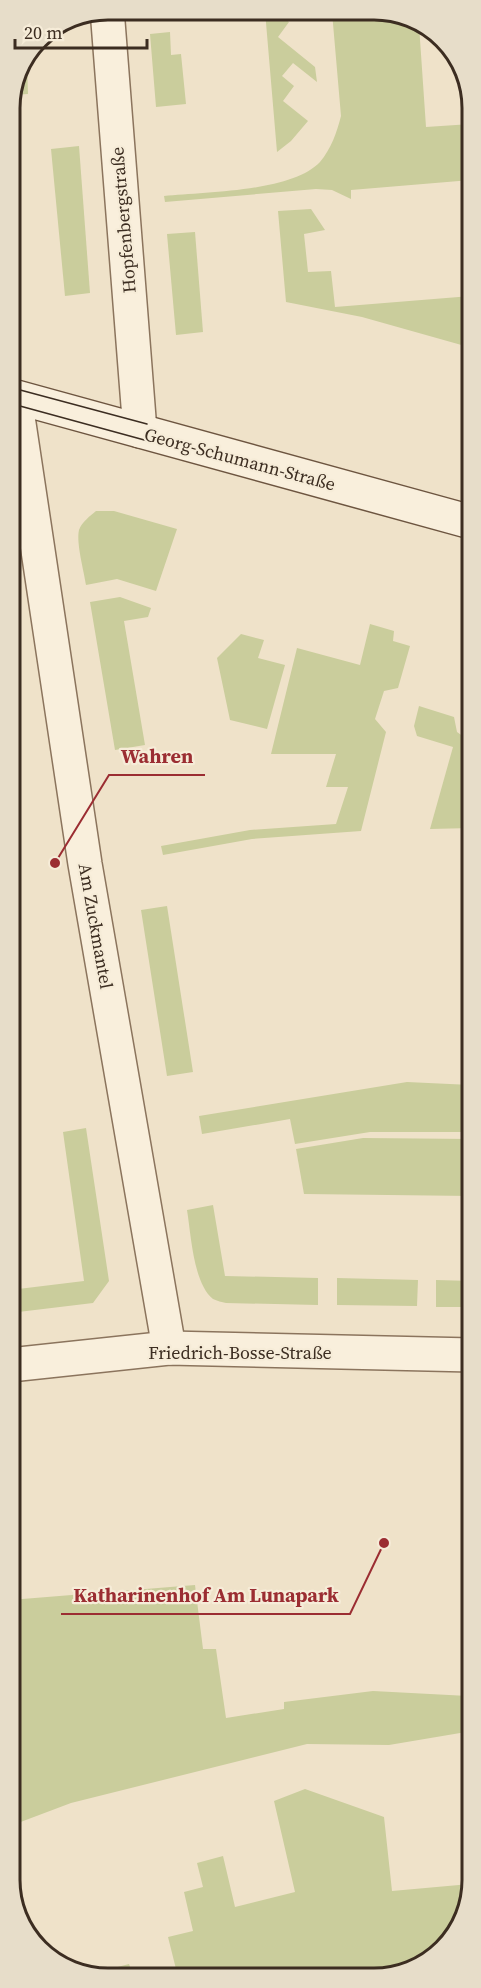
<svg xmlns="http://www.w3.org/2000/svg" width="481" height="1988" viewBox="0 0 481 1988" font-family="'Source Serif 4',serif">
<style>
.green{fill:#cacd9c}
.lines{fill:none;stroke-linecap:round;stroke-linejoin:round}
.minor-casing{stroke:#8b745d;stroke-width:36}
.secondary-casing{stroke:#6d5540;stroke-width:36}
.minor{stroke:#f9efdc;stroke-width:33}
.secondary{stroke:#f9efdc;stroke-width:33}
.tram{stroke:#3c2d21;stroke-width:1.5}
.labels{text-anchor:middle;dominant-baseline:central;stroke-width:4.5;stroke-linejoin:round;paint-order:stroke}
.street-label{font-size:18px;fill:#3c2d21;stroke:#f6ecd8}
.rim{fill:none;stroke:#3c2d21;stroke-width:3}
.leader{fill:none;stroke:#9b2d32;stroke-width:2}
.callout-dot{fill:#9b2d32;stroke:#f6ecd8;stroke-width:2}
.callout-label{font-size:20px;text-anchor:middle;font-weight:bold;fill:#9b2d32;stroke:#f6ecd8;stroke-width:4.5;stroke-linejoin:round;paint-order:stroke}
</style>
<rect width="100%" height="100%" fill="#efe2c9"/>
<!-- green -->
<g class="green">
<polygon points="265,11 276,11 289,22 278,37 315,67 317,82 293,63 282,76 294,86 283,101 308,121 291,141 277,152"/>
<path d="M332,12H398L419,25L426,127L471,124V180L351,190V199L332,190L316,189L165,202L164,196C204,192 292,192 320,162C331,149 337,132 341,116Z"/>
<polygon points="170,32 171,55 181,54 186,104 156,107 150,34"/>
<polygon points="27,63 28,94 12,95"/>
<polygon points="79,146 90,293 65,296 51,149"/>
<polygon points="311,209 325,230 304,234 308,272 331,271 335,307 471,296 471,330 469,330 465,346 362,317 286,302 278,211"/>
<polygon points="195,232 203,332 176,335 167,234"/>
<path d="M96,511H114L177,529L156,591L117,579L86,585C84,571 76,543 79,530C82,522 90,516 96,511Z"/>
<polygon points="120,597 151,608 148,617 124,621 145,745 115,750 90,602"/>
<polygon points="370,624 394,631 393,641 410,646 398,688 384,691 375,719 386,732 361,831 252,839 163,855 161,846 250,830 336,824 348,787 326,787 336,754 271,754 297,648 360,665"/>
<polygon points="241,634 264,640 258,658 285,665 267,729 230,720 217,658"/>
<polygon points="419,706 454,717 457,732 471,742 471,1028 464,1028 471,828 430,829 453,747 417,736 414,726"/>
<polygon points="167,906 193,1072 167,1076 141,910"/>
<polygon points="407,1082 471,1085 472,1132 370,1132 295,1144 290,1119 202,1134 199,1116"/>
<polygon points="86,1128 109,1281 93,1303 10,1313 10,1290 84,1281 63,1132"/>
<polygon points="363,1138 472,1139 472,1196 304,1194 296,1149"/>
<path d="M213,1205L225,1276L318,1278V1305L226,1303C222,1302 217,1301 213,1299C193,1283 191,1234 187,1210Z"/>
<polygon points="337,1278 418,1280 417,1306 337,1305"/>
<polygon points="436,1280 472,1281 472,1307 436,1307"/>
<polygon points="195,1585 203,1649 216,1649 226,1718 284,1709 284,1702 373,1691 468,1696 468,1701 472,1701 472,1731 389,1745 307,1744 71,1803 10,1826 10,1600"/>
<polygon points="305,1789 384,1817 392,1891 470,1884 466,1825 472,1824 472,1886 447,1946 386,1978 137,1977 176,1969 168,1937 193,1931 184,1892 203,1887 197,1863 223,1856 235,1907 295,1892 274,1801"/>
<polygon points="129,1964 134,1977 87,1977 87,1975"/>
</g>
<g class="lines">
<!-- minor casing -->
<g class="minor-casing">
<g id="minor">
<polyline points="107,9 140,431"/>
<polyline points="15,397 85,864 169,1348"/>
<polyline points="10,1365 169,1348 472,1355"/>
</g>
</g>
<!-- secondary casing -->
<g class="secondary-casing">
<polyline id="secondary" points="9,395 471,522"/>
</g>
<!-- minor -->
<use href="#minor" class="minor"/>
<!-- secondary -->
<use href="#secondary" class="secondary"/>
<!-- tram -->
<g class="tram">
<polyline points="9,387 147,424"/>
<polyline points="9,403 148,441"/>
</g>
</g>
<g class="labels">
<!-- street labels -->
<g class="street-label">
<text transform="translate(123 220) rotate(-95)">Hopfenbergstraße</text>
<text transform="translate(240 459) rotate(15)">Georg-Schumann-Straße</text>
<text transform="translate(96 926) rotate(80)">Am Zuckmantel</text>
<text x="240" y="1352">Friedrich-Bosse-Straße</text>
</g>
</g>
<!-- crop -->
<path d="M0 0H481V1988H0ZM108 20H374A88 88 0 0 1 462 108V1880A88 88 0 0 1 374 1968H108A88 88 0 0 1 20 1880V108A88 88 0 0 1 108 20Z" fill="#e7ddc9" fill-rule="evenodd"/>
<path class="rim" d="M108 20H374A88 88 0 0 1 462 108V1880A88 88 0 0 1 374 1968H108A88 88 0 0 1 20 1880V108A88 88 0 0 1 108 20Z"/>
<!-- callouts -->
<path class="leader" d="M55 863L109 775H205M384 1543L350 1614H61"/>
<g class="callout-dot">
<circle cx="55" cy="863" r="6"/>
<circle cx="384" cy="1543" r="6"/>
</g>
<g class="callout-label">
<text x="157" y="763">Wahren</text>
<text x="206" y="1602">Katharinenhof Am Lunapark</text>
</g>
<!-- scale -->
<path d="M15 39v9h132v-9" fill="none" stroke="#3c2d21" stroke-width="3"/>
<text x="24" y="39" font-size="18" fill="#3c2d21" stroke="#f6ecd8" stroke-width="4.5" paint-order="stroke">20 m</text>
</svg>
